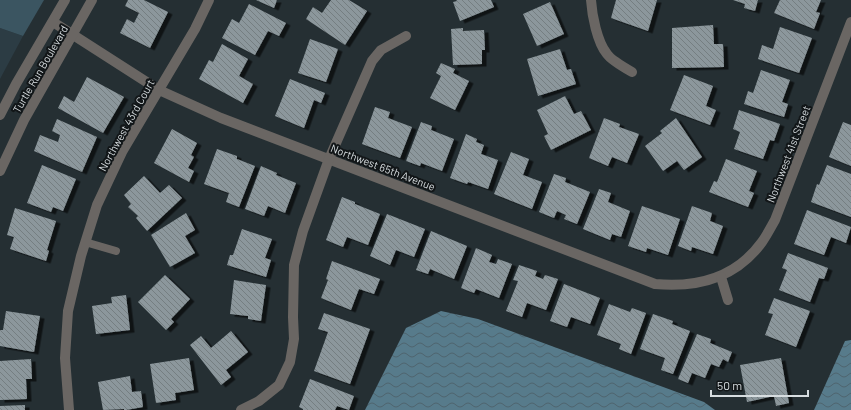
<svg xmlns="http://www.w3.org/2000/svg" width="851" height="410" viewBox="0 0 851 410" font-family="Barlow,sans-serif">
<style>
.built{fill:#2c3c44}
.green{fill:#3b5561}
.water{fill:url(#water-waves)}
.building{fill:url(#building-back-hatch);filter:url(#shadow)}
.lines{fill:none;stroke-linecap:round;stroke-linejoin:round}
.service{stroke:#6a6663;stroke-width:8}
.minor{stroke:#6a6663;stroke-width:10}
.tertiary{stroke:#6a6663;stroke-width:10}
.labels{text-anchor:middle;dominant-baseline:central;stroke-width:4;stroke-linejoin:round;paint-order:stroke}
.street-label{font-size:11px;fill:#d7dde0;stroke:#121618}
</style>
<defs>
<pattern id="water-waves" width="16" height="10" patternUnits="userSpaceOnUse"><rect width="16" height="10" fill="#577b8b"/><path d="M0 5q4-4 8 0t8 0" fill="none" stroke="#4e646e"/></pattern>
<pattern id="building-back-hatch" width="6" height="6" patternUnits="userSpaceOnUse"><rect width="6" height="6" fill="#8c979c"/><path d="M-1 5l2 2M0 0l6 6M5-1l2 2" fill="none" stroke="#757e81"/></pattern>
<filter id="shadow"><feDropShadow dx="4.5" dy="2.5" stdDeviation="0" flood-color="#0009"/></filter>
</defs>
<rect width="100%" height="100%" fill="#252f33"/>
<!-- built -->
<polygon class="built" points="0,28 23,36 0,79"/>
<!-- green -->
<polygon class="green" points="0,0 44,0 23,36 0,28"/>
<!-- water -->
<g class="water">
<polygon points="441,311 478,319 704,402 715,410 365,410 406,328"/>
<polygon points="851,340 851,410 814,410 845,341"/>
</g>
<!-- building -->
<g class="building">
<polygon points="128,0 144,0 168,12 150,48 120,33 127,19 134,23 139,13 125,6"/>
<polygon points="256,0 277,0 274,8"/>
<polygon points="331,0 349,0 367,11 345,45 306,19 313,7 322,13"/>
<polygon points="456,0 491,0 494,7 460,21 453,2 457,1"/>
<polygon points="616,0 657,0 648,31 611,18"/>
<polygon points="733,0 758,0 755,11 744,8 745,4"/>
<polygon points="780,0 821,0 816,12 820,13 814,29 774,13"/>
<polygon points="550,2 564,34 537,46 523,14"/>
<polygon points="249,4 286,23 279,36 268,31 255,55 222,38 232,19 239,23"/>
<polygon points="713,25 714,44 723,44 724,67 672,68 672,28"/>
<polygon points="780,27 812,38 799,73 758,59 762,45 773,49"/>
<polygon points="463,28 463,31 484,30 485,50 482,50 482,64 453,65 451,29"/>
<polygon points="310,39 338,49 326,82 298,73"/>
<polygon points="222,44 248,59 239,76 253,84 243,103 199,79 209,60 213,62"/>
<polygon points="560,49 567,70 571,69 576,84 538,96 527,59"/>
<polygon points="441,63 455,69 453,73 469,81 455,110 430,98 441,76 436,73"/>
<polygon points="761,70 790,80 782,102 788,104 784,117 744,104 748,91 753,93"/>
<polygon points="684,75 713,86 706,106 716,110 710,125 670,110"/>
<polygon points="87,77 124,97 103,133 58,108 64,96 74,102"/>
<polygon points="290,79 325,93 321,103 314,100 304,128 275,116"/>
<polygon points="565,96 574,114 581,111 591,130 551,150 544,136 548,134 537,110"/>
<polygon points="375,107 390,112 388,118 412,127 400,158 362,144"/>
<polygon points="739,110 780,124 774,141 770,140 763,159 734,149 740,132 733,129"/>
<polygon points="604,118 620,124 619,127 639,134 627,163 612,157 608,166 589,158"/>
<polygon points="676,118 702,157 684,170 677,161 663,171 645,146 662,133 660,131"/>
<polygon points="57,119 97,137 82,172 34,151 40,135 58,142 60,135 52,131"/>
<polygon points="421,122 432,126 431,130 454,139 442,171 421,163 420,166 406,161"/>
<polygon points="843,122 851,125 851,166 829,157"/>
<polygon points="172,129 197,143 191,155 194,157 188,168 194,171 189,182 154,163"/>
<polygon points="466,134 477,139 476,142 484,145 481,154 498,160 488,189 468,182 467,184 450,178"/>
<polygon points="217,149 237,156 237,159 255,166 239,207 226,202 229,193 204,184"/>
<polygon points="511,152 529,159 523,175 542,182 532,209 494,194"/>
<polygon points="726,159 757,171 749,191 754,193 748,207 709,192 714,181 717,182"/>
<polygon points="42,165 76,179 63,211 53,207 51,212 27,203"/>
<polygon points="827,165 851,174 851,217 811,202 817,184 819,185"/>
<polygon points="261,166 277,173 276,175 296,183 285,213 268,206 264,216 245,209"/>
<polygon points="554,174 566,178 565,182 590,192 577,224 564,219 566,215 557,211 554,218 539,212"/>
<polygon points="144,176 160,193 169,185 182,198 147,231 136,218 138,216 128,207 131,204 124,195"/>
<polygon points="599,189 611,193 608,202 630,211 621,237 612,234 610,240 583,229"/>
<polygon points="342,197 355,202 355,204 380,214 368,245 347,237 343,247 326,240"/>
<polygon points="642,206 680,219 668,255 647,248 646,252 628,246"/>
<polygon points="692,206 712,213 710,221 723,226 713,254 692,247 691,251 678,246"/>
<polygon points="15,208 56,221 47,250 49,251 46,261 10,249 14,237 7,235"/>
<polygon points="807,210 851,227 846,243 831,237 824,255 794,244"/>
<polygon points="186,213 195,230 185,236 195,253 170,267 151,235"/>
<polygon points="387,214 425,229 414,257 396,250 390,265 370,256"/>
<polygon points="242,229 272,239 265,258 271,260 266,277 227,265 230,255 233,255"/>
<polygon points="431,231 467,246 454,279 430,269 428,274 416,270"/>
<polygon points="476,248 492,255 489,262 496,264 498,259 512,264 499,298 476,289 474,293 461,288"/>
<polygon points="788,253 828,268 824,279 819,278 810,302 779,290 787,270 782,268"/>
<polygon points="332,261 380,279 374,294 359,289 351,310 321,298 328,280 326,279"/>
<polygon points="519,265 537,271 535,276 543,279 545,275 558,279 546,310 527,303 522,317 506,311 518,281 513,280"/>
<polygon points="165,275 190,299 171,319 174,322 166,330 138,302"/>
<polygon points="234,280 266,285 261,321 248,319 248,316 230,314"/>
<polygon points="564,284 600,298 590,324 571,317 567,327 550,321"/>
<polygon points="126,295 130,330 96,334 92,306 112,303 111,297"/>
<polygon points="774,298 810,311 796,347 765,335 773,314 768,313"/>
<polygon points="609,304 630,312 632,308 646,313 631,354 619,349 621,344 597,335"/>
<polygon points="6,311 40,316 34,352 0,346 0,330 3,330"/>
<polygon points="324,313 370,329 350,384 314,371 328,332 318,329"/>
<polygon points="653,314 673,321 672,324 690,331 673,374 661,370 665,358 640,349"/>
<polygon points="231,331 248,352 226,370 231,377 221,385 190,345 201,336 211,348"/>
<polygon points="697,334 711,339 710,343 732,352 728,362 723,359 719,367 711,364 705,378 692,373 688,383 678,379"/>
<polygon points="189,358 194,390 175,393 176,400 156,403 150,364"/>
<polygon points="781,358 789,403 776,406 774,396 747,402 740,365"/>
<polygon points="31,359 32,379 26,379 27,399 0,400 0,361"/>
<polygon points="130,376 132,392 141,391 143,407 126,410 124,410 124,409 103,410 98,382"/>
<polygon points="310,379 354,396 349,410 337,406 335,410 303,410 303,409 299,407"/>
<polygon points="25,405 25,410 0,410 0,406"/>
</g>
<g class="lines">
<!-- service -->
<polyline class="service" points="85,242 116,251"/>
<!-- minor -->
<g class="minor">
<path d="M591,0C592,15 597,42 607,54C611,60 625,68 632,72"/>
<path d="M53,22L159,90L221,118L655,284C698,288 736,278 762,242C767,235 771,227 775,220L851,22"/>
<polyline points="721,277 728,300"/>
<polyline points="69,410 65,358 68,311 81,256 97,205 122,152 195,29 209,0"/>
<polyline points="241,410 259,401 279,385 290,362 294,339 293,317 294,265 303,231 329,159 372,61 381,50 406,36"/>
</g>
<!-- tertiary -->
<g class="tertiary">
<polyline points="0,115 16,84 65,0"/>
<polyline points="0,171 24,120 92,0"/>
</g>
</g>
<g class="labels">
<!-- street labels -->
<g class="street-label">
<text transform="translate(40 69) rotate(-60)">Turtle Run Boulevard</text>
<text transform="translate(126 125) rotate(-61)">Northwest 43rd Court</text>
<text transform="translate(788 154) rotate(-69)">Northwest 41st Street</text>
<text transform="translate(383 167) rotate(21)">Northwest 65th Avenue</text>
</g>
</g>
<!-- scale -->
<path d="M711 390v6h97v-6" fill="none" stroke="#d7dde0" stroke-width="2"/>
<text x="717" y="390" font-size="12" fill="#d7dde0" stroke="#121618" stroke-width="3" paint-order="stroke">50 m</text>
</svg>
